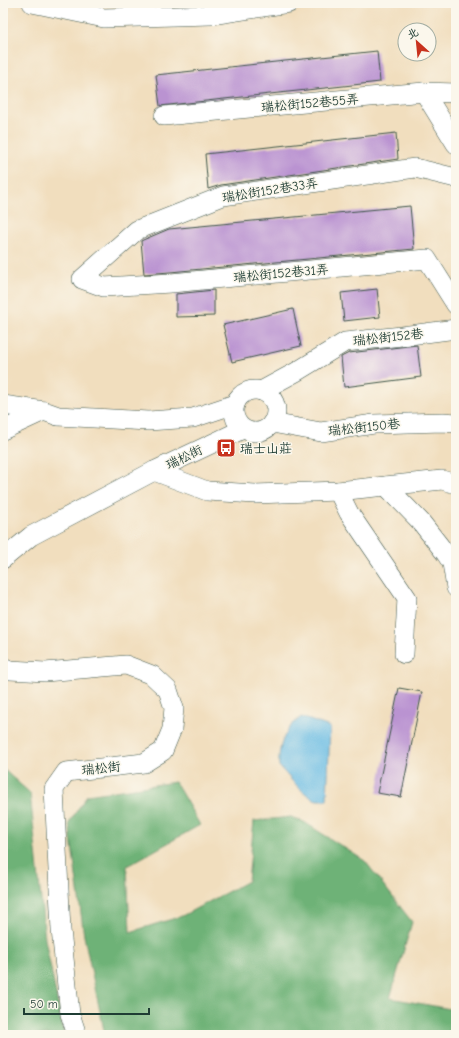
<svg xmlns="http://www.w3.org/2000/svg" width="459" height="1038" viewBox="0 0 459 1038" font-family="'Comic Neue','LXGW WenKai TC',sans-serif">
<style>
.forest{fill:#6eb277;stroke:#467856}
.water{fill:#69bce4;stroke:#447c8c}
.building{fill:#ba93d1}
.lines{fill:none;stroke-linecap:round;stroke-linejoin:round}
.minor-casing{stroke:#3e5549;stroke-width:20}
.minor{stroke:#fff;stroke-width:19}
.labels{text-anchor:middle;dominant-baseline:central;stroke-width:3;stroke-linejoin:round;paint-order:stroke}
.street-label{font-size:13px;fill:#1f3d34;stroke:#fbf7ec}
.poi-label{font-size:13px;fill:#1f3d34;stroke:#fbf7ec;text-anchor:start}
</style>
<rect width="100%" height="100%" fill="#fbf7ec"/>
<filter id="ink" filterUnits="userSpaceOnUse"><feTurbulence type="fractalNoise" baseFrequency=".025" numOctaves="2"/><feDisplacementMap in="SourceGraphic" scale="8" xChannelSelector="R" yChannelSelector="G"/><feConvolveMatrix kernelMatrix="1 2 1 2 8 2 1 2 1" color-interpolation-filters="sRGB"/></filter>
<filter id="wash" filterUnits="userSpaceOnUse"><feTurbulence type="fractalNoise" baseFrequency=".012" numOctaves="4" result="noise"/><feDisplacementMap in="SourceGraphic" scale="16" xChannelSelector="R" yChannelSelector="G"/><feGaussianBlur stdDeviation="0.9" result="paint"/><feColorMatrix in="noise" values="0 0 0 0 0 0 0 0 0 0 0 0 0 0 0 0 0 1.4 0 .05"/><feComposite in="paint" operator="in"/></filter>
<g filter="url(#wash)">
<rect width="100%" height="100%" fill="#f1debe"/>
<!-- forest -->
<g class="forest">
<polygon points="3,769 30,793 45,939 64,1035 3,1035"/>
<polygon points="175,782 200,825 127,866 130,932 182,916 248,881 254,821 291,817 304,822 365,861 412,922 390,998 456,1010 456,1035 105,1035 84,936 69,823 87,795"/>
</g>
<!-- water -->
<path class="water" d="M301,717L330,727L327,800C324,800 320,800 317,800C305,797 287,775 279,766C278,751 282,737 291,726C294,723 298,720 301,717Z"/>
<g id="blocks">
<!-- building -->
<g class="building">
<polygon points="377,51 380,82 160,106 156,75"/>
<polygon points="396,133 398,159 221,185 208,189 205,154"/>
<polygon points="410,206 414,249 170,272 144,274 141,241 143,240 169,229"/>
<polygon points="377,289 380,317 344,321 341,293"/>
<polygon points="214,290 214,316 176,317 176,294"/>
<polygon points="293,309 301,346 232,362 223,325"/>
<polygon points="417,345 421,377 344,387 341,357 349,353"/>
<polygon points="399,688 422,692 401,797 377,793"/>
</g>
</g>
</g>
<g filter="url(#ink)">
<use href="#blocks" fill-opacity="0" stroke="#3e5549" stroke-width="1"/>
<g class="lines">
<!-- minor casing -->
<g class="minor-casing">
<g id="minor">
<polyline points="32,3 104,18 211,15 289,3"/>
<polyline points="424,92 456,144"/>
<polyline points="164,116 424,92 456,93"/>
<polyline points="456,178 415,168 223,196 137,230 82,279 104,287 171,283 427,259 456,305"/>
<circle cx="255" cy="411" r="21"/>
<polyline points="261,391 296,372 345,342 402,336 456,329"/>
<polyline points="3,405 44,411 58,416 148,421 193,418 235,404"/>
<polyline points="272,423 321,432 374,424 443,422 456,423"/>
<polyline points="3,430 44,411"/>
<polyline points="154,471 207,491 255,494 338,491 442,480 456,484"/>
<polyline points="386,486 421,522 446,554 452,563 456,588"/>
<polyline points="338,491 349,513 407,598 404,654"/>
<polyline points="3,559 31,536 154,471 243,429"/>
<polyline points="3,667 10,670 45,672 126,665 152,675 168,690 174,708 172,729 163,751 144,763 66,772 54,789 61,930 70,1014 77,1035"/>
</g>
</g>
<!-- minor -->
<use href="#minor" class="minor"/>
</g>
</g>
<!-- icons -->
<defs>
<g id="bus-square" transform="scale(1)"><rect x="-9" y="-9" width="18" height="18" rx="4" fill="#c8321e" stroke="#fbf7ec"/><path d="M-5-6H5V4H4V6H2V4H-2V6H-4V4H-5ZM-3.5-4V0h7V-4ZM-3.5 1.2v1.5H-2V1.2ZM2 1.2v1.5H3.5V1.2Z" fill="#fff"/></g>
</defs>
<g fill-rule="evenodd">
<use href="#bus-square" x="226" y="448"/>
</g>
<g class="labels">
<!-- street labels -->
<g class="street-label">
<text transform="translate(310 103) rotate(-5)">瑞松街152巷55弄</text>
<text transform="translate(270 190) rotate(-9)">瑞松街152巷33弄</text>
<text transform="translate(281 273) rotate(-5)">瑞松街152巷31弄</text>
<text transform="translate(388 337) rotate(-6)">瑞松街152巷</text>
<text transform="translate(364 427) rotate(-6)">瑞松街150巷</text>
<text transform="translate(184 457) rotate(-26)">瑞松街</text>
<text transform="translate(101 768) rotate(-6)">瑞松街</text>
</g>
<!-- poi labels -->
<g class="poi-label">
<text x="240" y="448">瑞士山莊</text>
</g>
</g>
<!-- margin -->
<rect width="459" height="1038" fill="none" stroke="#fbf7ec" stroke-width="16"/>
<!-- north arrow -->
<g transform="translate(417 42) rotate(333)"><circle r="19" fill="#fbf7ec" stroke="#a3ada2"/>
<path d="M0-3L7 15L0 10L-7 15Z" fill="#c8321e"/>
<text y="-6" font-size="11" font-weight="bold" text-anchor="middle" fill="#1f3d34">北</text>
</g>
<!-- scale -->
<path d="M24 1008v6h125v-6" fill="none" stroke="#1f3d34" stroke-width="2"/>
<text x="30" y="1008" font-size="12" fill="#1f3d34" stroke="#fbf7ec" stroke-width="3" paint-order="stroke">50 m</text>
</svg>
